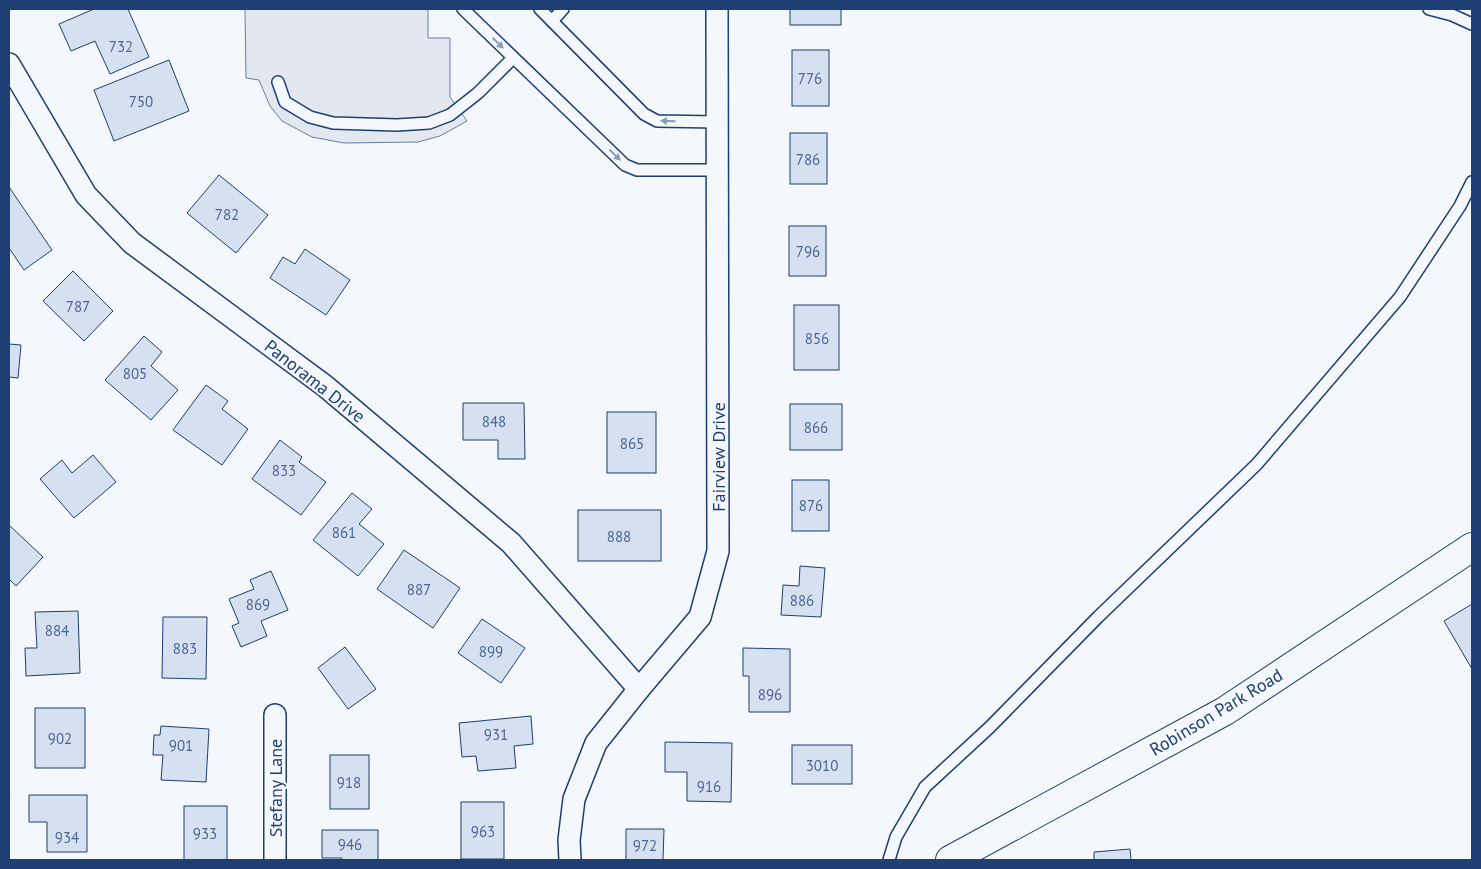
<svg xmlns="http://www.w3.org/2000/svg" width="1481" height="869" viewBox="0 0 1481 869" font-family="'PT Sans',sans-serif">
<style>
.parking{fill:#e3e8f0;stroke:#687fa3}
.building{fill:#d5e0f0;stroke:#1d3f73}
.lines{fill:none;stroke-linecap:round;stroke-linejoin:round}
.lane-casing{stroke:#1d3f73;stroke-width:14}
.street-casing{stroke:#1d3f73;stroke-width:24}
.secondary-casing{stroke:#1d3f73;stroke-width:30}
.lane{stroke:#f4f7fb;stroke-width:11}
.street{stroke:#f4f7fb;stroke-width:21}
.secondary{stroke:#f4f7fb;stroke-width:28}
.oneway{fill:#889bb7}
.labels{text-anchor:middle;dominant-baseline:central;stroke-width:4;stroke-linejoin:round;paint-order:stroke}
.number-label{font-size:15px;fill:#4b6792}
.street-label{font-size:18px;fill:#1d3f73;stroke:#f4f7fb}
</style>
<rect width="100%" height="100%" fill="#f4f7fb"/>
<!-- parking -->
<polygon class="parking" points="245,9 425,9 428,11 428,38 450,38 450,97 467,121 440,136 418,142 344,143 312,137 282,121 270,106 259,80 246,78"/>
<!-- building -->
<g class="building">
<polygon points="94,9 128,9 149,57 110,74 95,41 71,51 59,24"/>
<rect x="790" y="9" width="51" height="16"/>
<rect x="792" y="50" width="37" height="56"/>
<polygon points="169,60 189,111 114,141 94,90"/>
<rect x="790" y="133" width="37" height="51"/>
<polygon points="219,175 268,215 236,253 187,213"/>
<polygon points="9,187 52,250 24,270 9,248"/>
<rect x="789" y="226" width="37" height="50"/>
<polygon points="305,249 350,280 326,315 270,278 283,257 295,264"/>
<polygon points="73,271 113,311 84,341 43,301"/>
<rect x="794" y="305" width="45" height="65"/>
<polygon points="144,336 162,352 151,366 178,390 151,420 105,380"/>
<polygon points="9,344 21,345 18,378 9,377"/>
<polygon points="206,385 228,401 222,409 248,429 222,465 173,430"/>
<polygon points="463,403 524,403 525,459 498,459 498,440 463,440"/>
<rect x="790" y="404" width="52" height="46"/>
<rect x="607" y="412" width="49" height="61"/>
<polygon points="280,440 302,457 299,462 326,482 301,515 252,479"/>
<polygon points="93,455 116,482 74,518 40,479 62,460 72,473"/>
<rect x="792" y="480" width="37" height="51"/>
<polygon points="352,493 372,509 359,524 384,544 358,576 313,540"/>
<rect x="578" y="510" width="83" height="51"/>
<polygon points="9,525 43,557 16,586 9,579"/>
<polygon points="404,550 460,588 433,628 377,589"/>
<polygon points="800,566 825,568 821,617 781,615 783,585 799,586"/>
<polygon points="271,571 288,610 261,621 267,636 241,647 232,626 239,623 229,599 254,589 250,580"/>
<polygon points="1472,604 1472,669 1444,621"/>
<polygon points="78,611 80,673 26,676 25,648 37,648 35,612"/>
<polygon points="163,617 207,617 206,679 162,678"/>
<polygon points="482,619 525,648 501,683 458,653"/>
<polygon points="345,647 376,689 348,709 318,668"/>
<polygon points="743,648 790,649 790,712 749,712 749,676 743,676"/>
<rect x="35" y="708" width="50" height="60"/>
<polygon points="531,716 533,744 514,746 516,768 478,771 476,756 462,757 459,723"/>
<polygon points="161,726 209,729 206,782 161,780 163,755 153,755 154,735 160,735"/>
<polygon points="665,742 732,743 731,802 687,801 687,772 665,772"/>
<rect x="792" y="745" width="60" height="39"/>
<rect x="330" y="755" width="39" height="54"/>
<polygon points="29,795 87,795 87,852 47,852 47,822 29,822"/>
<rect x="461" y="802" width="43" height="57"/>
<rect x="184" y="806" width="43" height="54"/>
<polygon points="626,829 664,829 663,860 626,860"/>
<polygon points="322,830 378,830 378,860 342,860 342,858 322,858"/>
<polygon points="1130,849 1131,860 1094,860 1094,852"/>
</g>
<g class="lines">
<!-- lane casing -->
<g class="lane-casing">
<g id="lane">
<polyline points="463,9 625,165 637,170 717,170"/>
<polyline points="540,9 644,114 657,121 717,122"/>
<polyline points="1429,9 1452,15 1472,24"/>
<polyline points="552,21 563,9"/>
<polyline points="278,82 285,102 310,117 333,123 397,125 429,123 450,115 478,93 513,58"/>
<polyline points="889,860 896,837 925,787 990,727 1098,617 1257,464 1400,297 1460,206 1472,182"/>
</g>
</g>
<!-- street casing -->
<g class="street-casing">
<g id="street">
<polyline points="9,64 86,195 132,243 325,386 511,543 639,689"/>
<polyline points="275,860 275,715"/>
<polyline points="570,860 569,840 574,799 596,743 639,689 700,617 718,551 717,9"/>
</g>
</g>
<!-- secondary casing -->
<g class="secondary-casing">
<polyline id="secondary" points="950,860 1225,711 1472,547"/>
</g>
<!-- lane -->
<use href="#lane" class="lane"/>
<!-- street -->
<use href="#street" class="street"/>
<!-- secondary -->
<use href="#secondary" class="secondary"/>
</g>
<!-- one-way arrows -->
<defs><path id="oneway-solid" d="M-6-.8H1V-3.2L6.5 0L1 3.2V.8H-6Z" transform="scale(1.25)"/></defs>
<g class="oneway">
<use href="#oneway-solid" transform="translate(498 43) rotate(44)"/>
<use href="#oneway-solid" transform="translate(668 121) rotate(-178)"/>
<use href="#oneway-solid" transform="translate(615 155) rotate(44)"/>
</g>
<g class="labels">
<!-- number labels -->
<g class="number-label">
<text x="121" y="46">732</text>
<text x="810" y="78">776</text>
<text x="141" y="101">750</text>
<text x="808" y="159">786</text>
<text x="227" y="214">782</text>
<text x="808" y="251">796</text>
<text x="78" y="306">787</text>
<text x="817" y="338">856</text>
<text x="135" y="373">805</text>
<text x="494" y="421">848</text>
<text x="816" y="427">866</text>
<text x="632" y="443">865</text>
<text x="284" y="470">833</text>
<text x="811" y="505">876</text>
<text x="344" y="532">861</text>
<text x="619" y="536">888</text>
<text x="419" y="589">887</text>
<text x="802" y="600">886</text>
<text x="258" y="604">869</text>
<text x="57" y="630">884</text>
<text x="185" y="648">883</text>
<text x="491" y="651">899</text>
<text x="770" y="694">896</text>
<text x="496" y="734">931</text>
<text x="60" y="738">902</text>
<text x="181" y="745">901</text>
<text x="822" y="765">3010</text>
<text x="349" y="782">918</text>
<text x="709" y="786">916</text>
<text x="483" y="831">963</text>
<text x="205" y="833">933</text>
<text x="67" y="837">934</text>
<text x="350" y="844">946</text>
<text x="645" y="845">972</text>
</g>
<!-- street labels -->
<g class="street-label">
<text transform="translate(315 381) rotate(38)">Panorama Drive</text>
<text transform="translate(718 457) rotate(-90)">Fairview Drive</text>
<text transform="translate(1216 712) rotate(-31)">Robinson Park Road</text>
<text transform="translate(275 788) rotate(-90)">Stefany Lane</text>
</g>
</g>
<!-- border -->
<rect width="1481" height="869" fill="none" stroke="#1d3f73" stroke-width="20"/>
</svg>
